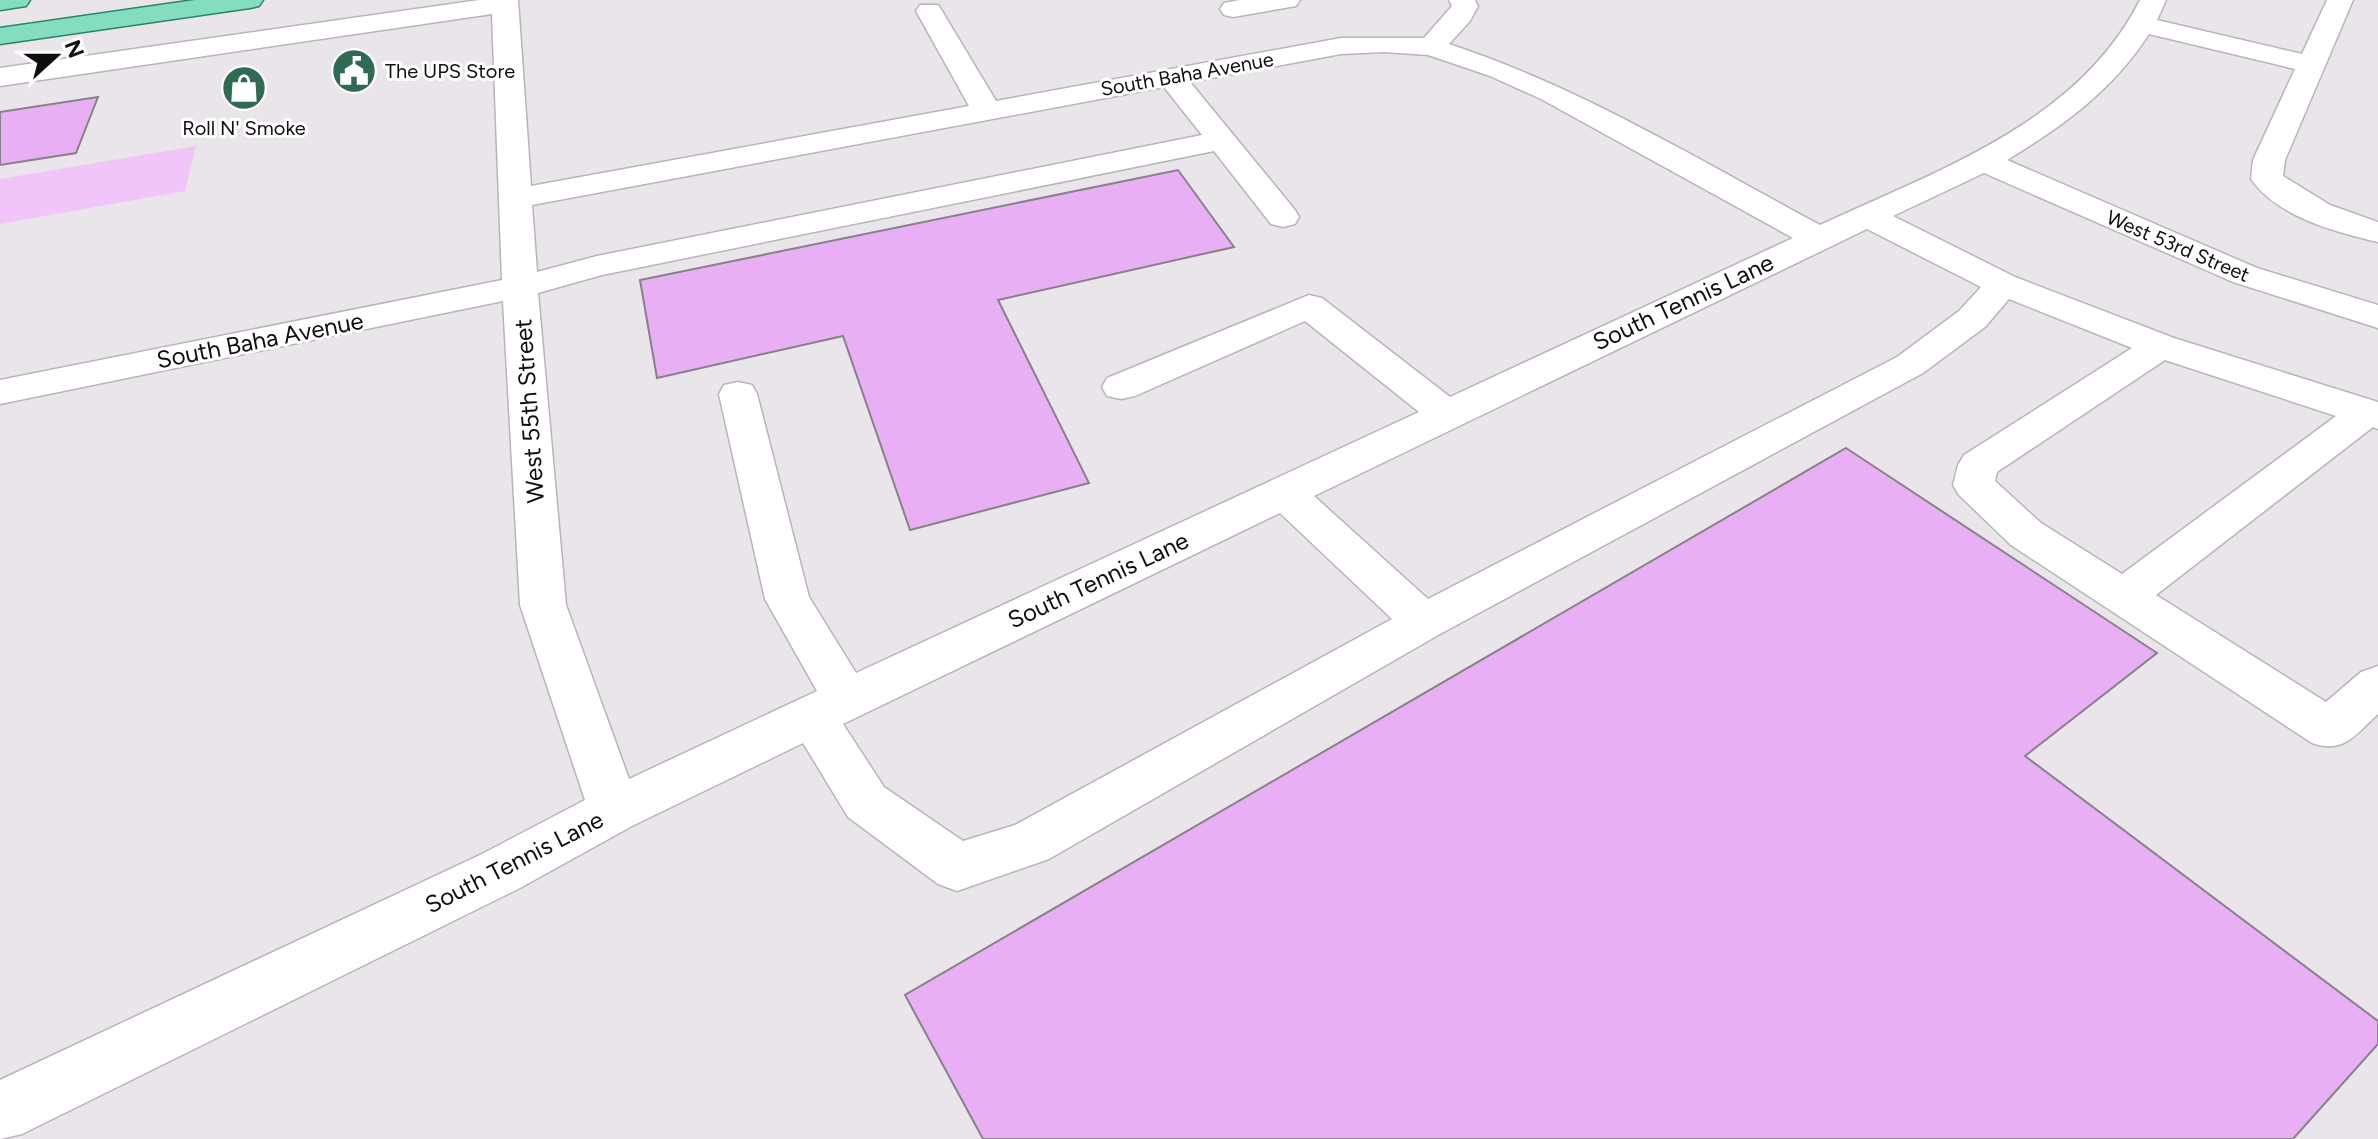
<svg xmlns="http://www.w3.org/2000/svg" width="2378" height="1139" viewBox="0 0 2378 1139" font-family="Figtree,sans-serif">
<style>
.green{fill:#f1c5fa}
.building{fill:#e9aff4;stroke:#878288;stroke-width:2}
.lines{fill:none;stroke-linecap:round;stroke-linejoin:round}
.minor-casing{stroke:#b9b4ba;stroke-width:3}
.major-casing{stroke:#278665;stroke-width:3}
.minor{fill:#fff;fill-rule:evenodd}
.major{fill:#85ddbf;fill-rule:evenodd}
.labels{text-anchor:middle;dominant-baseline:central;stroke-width:6;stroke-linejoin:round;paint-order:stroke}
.far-poi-label{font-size:20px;fill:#0f0d0f;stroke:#fff;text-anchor:start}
.far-street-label{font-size:20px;fill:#0f0d0f;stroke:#fff}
.street-label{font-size:24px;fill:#0f0d0f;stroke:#fff}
</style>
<rect width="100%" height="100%" fill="#eae5eb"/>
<!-- green -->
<polygon class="green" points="196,146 185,191 0,224 0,179"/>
<!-- building -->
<g class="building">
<polygon points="98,97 76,153 0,165 0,112"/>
<polygon points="1178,170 1234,247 998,300 1089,483 910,530 843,336 657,378 640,280"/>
<polygon points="1846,448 2157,653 2025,756 2378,1021 2378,1044 2293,1139 983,1139 905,995"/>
</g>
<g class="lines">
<!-- minor casing -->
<g class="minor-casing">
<g id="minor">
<path d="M479,0H518L531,186L969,106L916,11L920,5H938L942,11L996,101L1341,38H1424L1452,6L1449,0H1475L1478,6L1470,21L1449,44C1580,87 1699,160 1820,225C1938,170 2078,123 2140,0H2166L2157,20L2302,54L2327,0H2353L2285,160L2283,176L2330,205L2378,222V242C2336,232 2277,217 2251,179L2253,160L2295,69L2149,34C2113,90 2063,126 2007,160L2257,268L2378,305V328L2233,282L1984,173L1893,216L2015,277L2174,338L2378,402V429L2373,427L2156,595L2326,702L2361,672L2378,666V714C2355,735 2344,754 2312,743L2011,545L1959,495L1953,485L1958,465L1964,455L2132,348L2009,299L1985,327L1923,373L1440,634L1049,859L957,891L938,884L848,817L803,743L632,826L520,888L22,1134L0,1139V1080L482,854L585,800L520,605L503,301L0,404V380L502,280L492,14L0,86V68ZM1384,52L1428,55L1490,76L1541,99L1793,238L1450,397L1322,298L1309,295L1107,378L1102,387L1107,396L1121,399L1135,396L1305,321L1419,412L856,673L809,597L757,394L752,385L738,382L724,385L719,394L765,599L817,691L629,779L566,605L538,293L602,275L1214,151L1271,224L1283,227L1295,224L1299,217L1295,210L1190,82L1341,54ZM1164,87L1202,135L597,256L537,272L532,205ZM1867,229L1981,287L1959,311L1897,357L1428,599L1314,496ZM2165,360L2336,416L2122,574L2041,523L1995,481L1997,472ZM1280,513L1392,619L1015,825L963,841L884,787L843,724Z"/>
<polygon points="1240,0 1300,0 1296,6 1233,17 1224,15 1220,9 1224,3"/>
</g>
</g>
<!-- major casing -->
<g class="major-casing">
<g id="major">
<polygon points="0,0 30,0 26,6 0,10"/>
<polygon points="195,0 263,0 259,6 250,8 0,44 0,28"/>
</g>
</g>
<!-- minor -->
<use href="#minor" class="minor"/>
<!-- major -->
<use href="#major" class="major"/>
</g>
<!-- icons -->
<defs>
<g id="civic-disc" transform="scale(2.3)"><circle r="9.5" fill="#306a53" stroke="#fff"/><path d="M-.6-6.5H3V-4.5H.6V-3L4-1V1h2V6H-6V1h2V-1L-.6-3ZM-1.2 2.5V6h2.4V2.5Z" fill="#fff"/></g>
<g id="shop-disc" transform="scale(2.3)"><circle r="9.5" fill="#306a53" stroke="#fff"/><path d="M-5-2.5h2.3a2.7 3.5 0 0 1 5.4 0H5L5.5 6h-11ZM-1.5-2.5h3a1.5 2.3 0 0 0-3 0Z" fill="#fff"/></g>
</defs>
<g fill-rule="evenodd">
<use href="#civic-disc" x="354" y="71"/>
<use href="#shop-disc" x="244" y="88"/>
</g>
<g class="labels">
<!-- far-poi labels -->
<g class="far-poi-label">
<text x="385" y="71">The UPS Store</text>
<text x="244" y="128" text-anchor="middle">Roll N' Smoke</text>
</g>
<!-- far-street labels -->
<g class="far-street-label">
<text transform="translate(1187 74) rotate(-10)">South Baha Avenue</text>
<text transform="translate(2178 246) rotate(23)">West 53rd Street</text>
</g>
<!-- street labels -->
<g class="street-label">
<text transform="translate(1683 302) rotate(-25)">South Tennis Lane</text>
<text transform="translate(260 340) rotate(-11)">South Baha Avenue</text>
<text transform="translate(529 411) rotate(-94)">West 55th Street</text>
<text transform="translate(1098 580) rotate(-25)">South Tennis Lane</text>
<text transform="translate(514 862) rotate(-27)">South Tennis Lane</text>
</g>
</g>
<!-- north arrow -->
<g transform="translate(56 56) rotate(69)" stroke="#ffffff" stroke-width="6" paint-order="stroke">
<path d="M0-6L14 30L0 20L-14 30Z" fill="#0f0d0f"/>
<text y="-12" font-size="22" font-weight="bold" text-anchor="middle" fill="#0f0d0f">N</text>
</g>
</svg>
